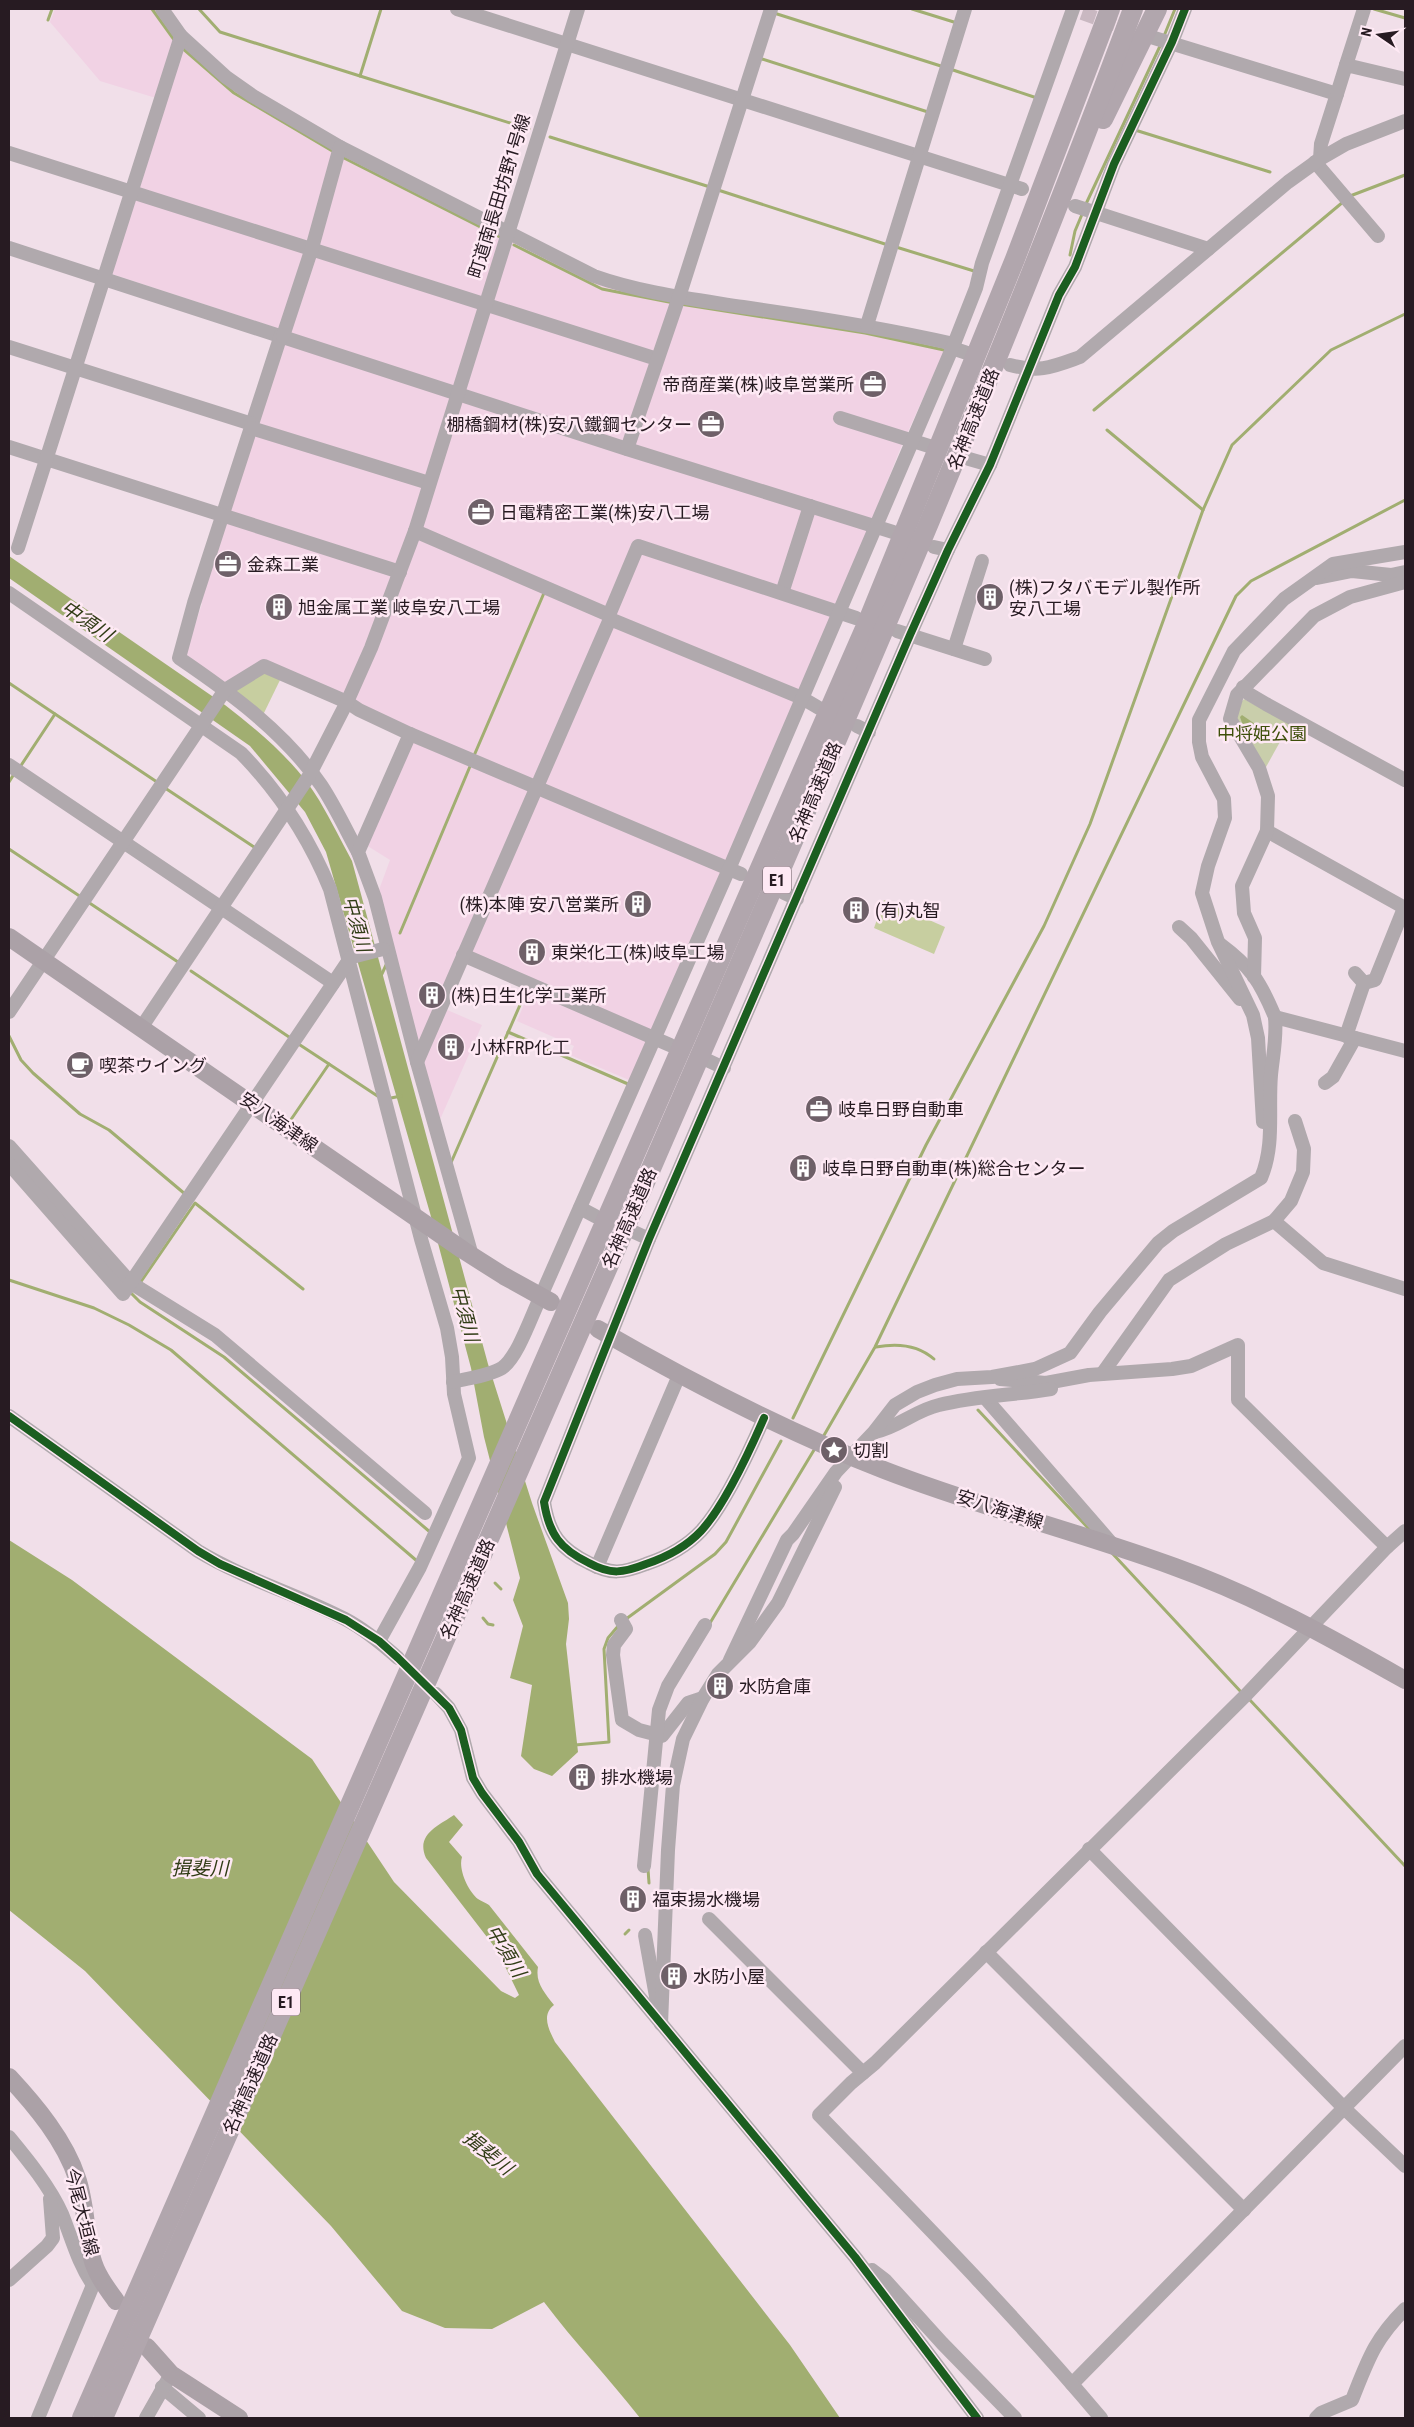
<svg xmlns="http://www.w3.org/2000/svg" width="1414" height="2427" viewBox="0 0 1414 2427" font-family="'Roboto Condensed','Noto Sans JP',sans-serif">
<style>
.built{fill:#f1d2e4}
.green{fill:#c9ceab}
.forest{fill:#c7cea0}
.water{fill:#a1ae71}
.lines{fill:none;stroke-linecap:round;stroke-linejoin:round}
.stream{stroke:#a1ae71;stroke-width:3}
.minor-tunnel{stroke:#c9b8c1;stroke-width:14;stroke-dasharray:14 7;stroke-linecap:butt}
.minor{stroke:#b0a9ad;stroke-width:14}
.major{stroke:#aba1a7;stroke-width:18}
.highway{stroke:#b1a6ad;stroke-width:20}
.cycleway-casing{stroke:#fee9f4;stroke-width:11}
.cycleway{stroke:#1b5e20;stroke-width:8}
.labels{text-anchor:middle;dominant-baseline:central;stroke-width:5;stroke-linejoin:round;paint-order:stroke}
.shield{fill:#fee9f4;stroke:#685961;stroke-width:1}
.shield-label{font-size:16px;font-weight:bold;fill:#271b22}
.street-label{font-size:18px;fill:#271b22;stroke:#fee9f4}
.poi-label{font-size:18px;fill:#271b22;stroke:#fee9f4;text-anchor:start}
.park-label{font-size:18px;fill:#3e4f0a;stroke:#fee9f4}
.water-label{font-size:19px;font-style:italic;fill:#313c16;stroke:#fee9f4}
</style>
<rect width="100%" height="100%" fill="#f1dfe9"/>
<!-- built -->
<polygon class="built" points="55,9 156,9 227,83 603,285 862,330 946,347 901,447 834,615 629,1080 570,1055 574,1046 517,1021 531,988 466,960 445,1009 482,1025 438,1124 376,898 390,860 366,845 416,731 266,660 230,682 224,682 189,659 186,651 202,604 199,598 289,332 109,273 166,101 100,81 50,22"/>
<!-- green -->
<polygon class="green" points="1244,699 1290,724 1266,767 1246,746 1233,719 1236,708"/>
<!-- forest -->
<g class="forest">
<polygon points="263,670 281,678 262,717 231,691"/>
<polygon points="884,900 945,927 934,954 874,928"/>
</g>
<!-- water -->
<g class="water">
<path d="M9,556L225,705C260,732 296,762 319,800C331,820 341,841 352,861L488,1364L532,1503L568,1603L569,1619L566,1644L578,1752L552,1776L534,1769L521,1756L532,1685L510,1678L523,1626L513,1600L520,1578L484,1437L471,1368L430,1213L326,852L305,812L250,746L9,578Z"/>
<path d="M1242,715L1258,726L1254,740C1245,737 1243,725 1240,717Z"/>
<path d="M9,1540L72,1580L312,1759L394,1882L501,1991L515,1998L519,1995L497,1950L426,1858C415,1834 440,1825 454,1815L463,1825L449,1842L462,1857C458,1869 468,1891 478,1899C481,1901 486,1903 489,1905L538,1967C535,1983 545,1993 554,2005C541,2015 549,2030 555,2042L790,2345L840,2418H640C609,2378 574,2342 544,2302L492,2329L445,2328L402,2311L331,2226L85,1971L9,1910Z"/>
</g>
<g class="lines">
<!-- stream -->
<g class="stream">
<polyline points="152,9 175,41"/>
<polyline points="199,9 220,32 360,76 381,9"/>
<polyline points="912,9 957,23"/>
<polyline points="1374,9 1405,18"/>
<polyline points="774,13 944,67"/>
<polyline points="48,20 52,9"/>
<polyline points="1164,36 1175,9"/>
<polyline points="181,47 234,93 334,152"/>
<polyline points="762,59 928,112"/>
<polyline points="950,69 1037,98"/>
<polyline points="360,76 529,129"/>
<polyline points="1135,130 1270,172"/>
<polyline points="550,137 710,187"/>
<polyline points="342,157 500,237"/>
<polyline points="718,190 888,245"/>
<polyline points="1350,196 1405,175"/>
<polyline points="1085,206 1161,44"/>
<polyline points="514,245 602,289 674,303"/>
<polyline points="896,247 974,271"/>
<polyline points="1070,255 1075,231 1083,212"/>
<polyline points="680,304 865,333 944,350"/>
<polyline points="1094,410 1343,202"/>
<polyline points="1107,430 1203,510"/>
<polyline points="9,683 55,714"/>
<polyline points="473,758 544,593"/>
<polyline points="20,767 55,714 157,782"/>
<polyline points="9,782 14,774"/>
<polyline points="165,788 254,847"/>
<polyline points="9,849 81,897"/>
<polyline points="88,902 178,962"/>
<polyline points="400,933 471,764"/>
<polyline points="191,971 292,1039"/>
<polyline points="380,978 387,963"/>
<polyline points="508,1032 628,1084"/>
<polyline points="9,1036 21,1060 33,1073 80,1114 109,1130 185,1194 184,1196"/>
<polyline points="297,1043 329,1064"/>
<polyline points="391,1098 401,1096"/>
<polyline points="290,1121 329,1064 379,1097"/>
<polyline points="450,1165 527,989"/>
<polyline points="9,1280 94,1308 129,1325 171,1350 417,1561"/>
<polyline points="140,1283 195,1203 303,1289"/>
<polyline points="129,1291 140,1302 224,1357 430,1532"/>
<path d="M876,1347C897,1343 917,1344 934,1359"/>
<polyline points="978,1410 1090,1530"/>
<polyline points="793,1418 926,1145 1044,926 1090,824 1203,510 1232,445 1331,350 1405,314"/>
<polyline points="823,1437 875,1347 1236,596 1251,581 1405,500"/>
<polyline points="1112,1553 1242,1693"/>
<polyline points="495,1583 501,1589"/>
<polyline points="483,1618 488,1624 493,1625"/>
<polyline points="626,1619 715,1554 726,1542 781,1441"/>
<polyline points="710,1623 814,1450"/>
<polyline points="1249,1699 1405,1866"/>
<polyline points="575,1745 609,1742 604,1649 608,1638 619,1625"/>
<polyline points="648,1869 649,1883"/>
<polyline points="625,1934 629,1930"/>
</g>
<!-- minor-tunnel -->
<polyline class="minor-tunnel" points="1082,13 1134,31"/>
<!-- minor -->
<g class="minor">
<path d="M162,9L181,36L226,77L253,96L340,147L594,276C642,293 693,299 743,307C814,317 884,328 954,344"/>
<polyline points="457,9 1022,189"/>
<polyline points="1151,37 1337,94 1321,144 1320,159"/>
<polyline points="1346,65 1364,9"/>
<polyline points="1337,94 1346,65 1405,79"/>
<polyline points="9,153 657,359"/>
<polyline points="1315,162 1378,236"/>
<polyline points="1075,206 1208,249"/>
<polyline points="9,248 627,449 893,532"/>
<polyline points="867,325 965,9"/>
<path d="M281,335L194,603L179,658C232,694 284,732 321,785C335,806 346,830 358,852"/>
<polyline points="283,336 312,248 340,147"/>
<polyline points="9,347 252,424"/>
<polyline points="952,348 967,353"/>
<path d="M1010,365C1040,373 1052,367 1080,357L1288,182L1320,159L1346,144L1405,121"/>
<polyline points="840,418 929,446"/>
<polyline points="251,428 429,483"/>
<polyline points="9,447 400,572"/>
<polyline points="627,449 679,297 771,9"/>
<polyline points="969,459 990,465"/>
<polyline points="415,531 609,615"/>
<polyline points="934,547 948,550"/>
<polyline points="18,548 181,36"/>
<polyline points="1317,578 1352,571 1391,575 1405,572"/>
<polyline points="1405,582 1350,597 1314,616 1237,695 1230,719 1259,768 1268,796 1267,831 1405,908"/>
<path d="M9,593L241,753C280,793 309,838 330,889L421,1239L447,1328L452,1357L454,1394L469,1458L420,1567L379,1641"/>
<polyline points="782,593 810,506"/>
<polyline points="610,619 802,698 819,708"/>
<polyline points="897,631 985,659"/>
<polyline points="954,649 982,561"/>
<polyline points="1243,687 1249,694 1266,704 1405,780"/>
<polyline points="857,726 869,732"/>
<polyline points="410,734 358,852 375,898 417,1062 472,1256"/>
<polyline points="9,765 333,983"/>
<polyline points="784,893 797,899"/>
<polyline points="1179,927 1191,938 1240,999"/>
<path d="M1220,944C1251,967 1260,981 1275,1017"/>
<polyline points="463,955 670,1045"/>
<polyline points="1254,977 1255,938 1244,913 1242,886 1267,831"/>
<polyline points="1364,983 1375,980 1404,908"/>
<polyline points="9,1012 225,690 264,666 347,702 359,710 410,734 741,874"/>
<polyline points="141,1028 309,776 347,702 371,648 415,531 578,9"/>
<polyline points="1346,1036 1364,983 1355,973"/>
<polyline points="709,1061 724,1068"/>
<polyline points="417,1062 610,619 609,615 638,546 856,618"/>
<polyline points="1325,1083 1333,1077 1355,1038"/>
<polyline points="1263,1122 1258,1038 1253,1015 1218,942 1202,893 1208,866 1225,818 1224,799 1202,757 1199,742 1199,720 1234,651 1284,599 1333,564 1405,552"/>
<polyline points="9,1146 131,1283 215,1335 425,1513"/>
<polyline points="9,1164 123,1294 349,960 352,957 383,949"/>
<polyline points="580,1208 595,1216"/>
<polyline points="1274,1221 1323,1263 1405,1289"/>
<polyline points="634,1232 649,1239"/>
<polyline points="1102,1374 1169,1280 1226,1244 1274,1221 1291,1201 1303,1172 1304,1149 1295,1121"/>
<polyline points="1000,1379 1046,1383 1089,1375 1172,1369 1191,1366 1238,1345 1238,1400 1387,1547"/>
<path d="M453,1382C468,1378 489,1376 502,1368C518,1357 532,1314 541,1296L729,869L954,344L976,288L982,263L1073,9"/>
<polyline points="986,1399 1113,1545"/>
<path d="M9,1416L198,1551C244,1579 297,1594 345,1619C364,1629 381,1643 398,1658"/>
<path d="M764,1418C750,1450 724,1506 701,1531C686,1547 667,1557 646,1564C623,1573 611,1575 589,1563C560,1549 549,1534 544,1502L649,1239L910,635L948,550L990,465L1059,295L1075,267L1114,164L1172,42L1185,9"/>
<path d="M875,1432C897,1428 916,1410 939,1405C975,1396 1015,1395 1051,1389"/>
<polyline points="597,1567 680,1373"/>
<polyline points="621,1620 626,1629 614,1645 613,1655 622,1720 639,1730 662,1736 688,1703 703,1698"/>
<path d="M730,1660L787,1540L793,1534L836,1472L874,1432L895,1405L917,1392L935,1385L957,1379L992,1377L1035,1369L1070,1353L1100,1312L1158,1243L1173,1231L1261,1178C1275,1145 1268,1110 1271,1075C1273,1055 1277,1037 1275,1017L1405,1051"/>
<polyline points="436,1694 449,1708 461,1730 473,1778 482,1793 519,1842 537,1874 855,2257 977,2418"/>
<polyline points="1089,1849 1345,2109 1405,2166"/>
<polyline points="644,1866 659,1710 668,1686 705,1625"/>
<polyline points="709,1919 863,2073"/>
<polyline points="645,1935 657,2002"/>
<polyline points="986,1952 1244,2210"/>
<polyline points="661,2024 668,1850 673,1785 683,1739 703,1698 718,1674 750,1642 778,1603 835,1487"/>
<path d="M9,2137C28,2160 50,2187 62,2214C72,2239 78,2263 93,2285"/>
<polyline points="872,2270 885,2280 942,2343 1015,2418"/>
<polyline points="9,2280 47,2246 53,2238 50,2199"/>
<polyline points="1072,2384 1405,2046"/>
<polyline points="162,2387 199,2418"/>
<polyline points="38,2418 93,2285 100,2280"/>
<polyline points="146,2418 171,2374"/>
<path d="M1101,2418C1012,2312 915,2214 819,2115L851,2083L875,2063L1246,1695L1387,1547L1405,1531"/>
<path d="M1316,2418L1321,2413L1352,2400C1368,2360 1374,2340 1405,2309"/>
</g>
<!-- major -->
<g class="major">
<polyline points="9,937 463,1250 504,1276 551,1302"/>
<path d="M598,1329C690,1382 785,1431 884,1470C979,1507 1079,1532 1175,1567C1256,1596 1331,1638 1405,1680"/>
<path d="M9,2077C36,2106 65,2141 77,2178C86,2204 85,2232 92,2258C96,2274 106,2287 116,2301"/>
<polyline points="147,2347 171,2374 239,2418"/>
</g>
<!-- highway -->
<g class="highway">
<polyline points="1103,119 1157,9"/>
<polyline points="82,2418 866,626 1015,259 1110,9"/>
<path d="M103,2418C287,2001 470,1582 653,1164C819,781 988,400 1133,9"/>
</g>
<!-- cycleway casing -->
<g class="cycleway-casing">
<g id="cycleway">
<polyline points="9,1416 198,1551 220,1564 346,1620 379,1641 398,1658 449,1708 461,1730 473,1778 482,1793 519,1842 537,1874 855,2257 977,2418"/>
<path d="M764,1418C750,1450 724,1506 701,1531C686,1547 667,1557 646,1564C623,1573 611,1575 589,1563C560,1549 549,1534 544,1502L649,1239L910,635L948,550L990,465L1059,295L1075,267L1114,164L1172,42L1185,9"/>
</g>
</g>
<!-- cycleway -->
<use href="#cycleway" class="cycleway"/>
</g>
<!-- icons -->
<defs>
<g id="office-disc" transform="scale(1.4375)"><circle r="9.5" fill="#6e6068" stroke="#fee9f4"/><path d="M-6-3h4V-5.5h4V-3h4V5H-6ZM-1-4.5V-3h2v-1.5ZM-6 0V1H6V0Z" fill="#fff"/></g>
<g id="building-disc" transform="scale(1.4375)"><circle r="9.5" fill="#6e6068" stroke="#fee9f4"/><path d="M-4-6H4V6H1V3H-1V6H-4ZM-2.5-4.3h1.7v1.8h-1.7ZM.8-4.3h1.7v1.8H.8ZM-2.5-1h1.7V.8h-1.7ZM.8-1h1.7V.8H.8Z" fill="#fff"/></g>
<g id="cafe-disc" transform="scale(1.4375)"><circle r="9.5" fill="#6e6068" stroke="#fee9f4"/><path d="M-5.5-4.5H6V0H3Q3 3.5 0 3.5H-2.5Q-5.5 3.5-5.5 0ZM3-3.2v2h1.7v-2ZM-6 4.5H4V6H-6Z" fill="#fff"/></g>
<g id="sight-disc" transform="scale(1.4375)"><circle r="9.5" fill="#6e6068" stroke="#fee9f4"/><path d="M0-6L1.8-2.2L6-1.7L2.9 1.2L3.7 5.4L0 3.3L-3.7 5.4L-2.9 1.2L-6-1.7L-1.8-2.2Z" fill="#fff"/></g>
</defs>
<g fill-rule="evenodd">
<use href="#office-disc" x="873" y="384"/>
<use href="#office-disc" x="711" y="424"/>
<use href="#office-disc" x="481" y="512"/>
<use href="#office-disc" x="228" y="564"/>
<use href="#building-disc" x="990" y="597"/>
<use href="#building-disc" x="279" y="607"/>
<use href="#building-disc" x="638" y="904"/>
<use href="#building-disc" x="856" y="910"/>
<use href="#building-disc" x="532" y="952"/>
<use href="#building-disc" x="432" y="995"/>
<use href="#building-disc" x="451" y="1047"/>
<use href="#cafe-disc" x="80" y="1065"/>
<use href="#office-disc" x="819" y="1109"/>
<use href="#building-disc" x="803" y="1168"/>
<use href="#sight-disc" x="834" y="1450"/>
<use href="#building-disc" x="720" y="1686"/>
<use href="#building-disc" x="582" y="1777"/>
<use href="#building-disc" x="633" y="1899"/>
<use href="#building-disc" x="674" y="1976"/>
</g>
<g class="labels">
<!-- shield labels -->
<g class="shield">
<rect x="763" y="866.5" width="28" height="27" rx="4"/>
<rect x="272" y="1988.5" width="28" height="27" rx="4"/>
</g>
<g class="shield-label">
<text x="777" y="880">E1</text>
<text x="286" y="2002">E1</text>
</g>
<!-- street labels -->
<g class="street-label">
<text transform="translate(499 196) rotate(-73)">町道南長田坊野1号線</text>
<text transform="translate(973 419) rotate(-68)">名神高速道路</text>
<text transform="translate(815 792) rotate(-67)">名神高速道路</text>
<text transform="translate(279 1122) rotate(35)">安八海津線</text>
<text transform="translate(629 1218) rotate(-66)">名神高速道路</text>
<text transform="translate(1000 1509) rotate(18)">安八海津線</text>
<text transform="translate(467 1589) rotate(-66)">名神高速道路</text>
<text transform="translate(250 2084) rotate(-66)">名神高速道路</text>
<text transform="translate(82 2212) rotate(76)">今尾大垣線</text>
</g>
<!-- poi labels -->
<g class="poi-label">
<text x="854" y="384" text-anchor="end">帝商産業(株)岐阜営業所</text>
<text x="692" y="424" text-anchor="end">棚橋鋼材(株)安八鐵鋼センター</text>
<text x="500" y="512">日電精密工業(株)安八工場</text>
<text x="247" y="564">金森工業</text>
<text x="1009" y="587">(株)フタバモデル製作所<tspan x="1009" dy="21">安八工場</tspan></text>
<text x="298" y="607">旭金属工業 岐阜安八工場</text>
<text x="619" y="904" text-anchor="end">(株)本陣 安八営業所</text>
<text x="875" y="910">(有)丸智</text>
<text x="551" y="952">東栄化工(株)岐阜工場</text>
<text x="451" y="995">(株)日生化学工業所</text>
<text x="470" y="1047">小林FRP化工</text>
<text x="99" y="1065">喫茶ウイング</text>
<text x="838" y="1109">岐阜日野自動車</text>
<text x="822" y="1168">岐阜日野自動車(株)総合センター</text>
<text x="853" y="1450">切割</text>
<text x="739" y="1686">水防倉庫</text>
<text x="601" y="1777">排水機場</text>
<text x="652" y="1899">福束揚水機場</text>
<text x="693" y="1976">水防小屋</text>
</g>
<!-- park labels -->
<g class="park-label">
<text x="1262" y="733">中将姫公園</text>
</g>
<!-- water labels -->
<g class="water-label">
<text transform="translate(87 621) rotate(34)">中須川</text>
<text transform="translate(357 924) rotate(74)">中須川</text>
<text transform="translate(465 1314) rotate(75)">中須川</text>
<text x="200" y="1868">揖斐川</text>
<text transform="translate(506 1951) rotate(59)">中須川</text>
<text transform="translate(488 2153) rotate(39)">揖斐川</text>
</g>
</g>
<!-- border -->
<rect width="1414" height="2427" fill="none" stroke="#271b22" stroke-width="20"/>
<!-- north arrow -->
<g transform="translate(1379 35) rotate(283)" stroke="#fee9f4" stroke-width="4" paint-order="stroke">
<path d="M0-4L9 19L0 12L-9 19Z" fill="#271b22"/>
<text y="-8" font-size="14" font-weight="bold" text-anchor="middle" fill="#271b22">N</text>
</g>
</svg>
